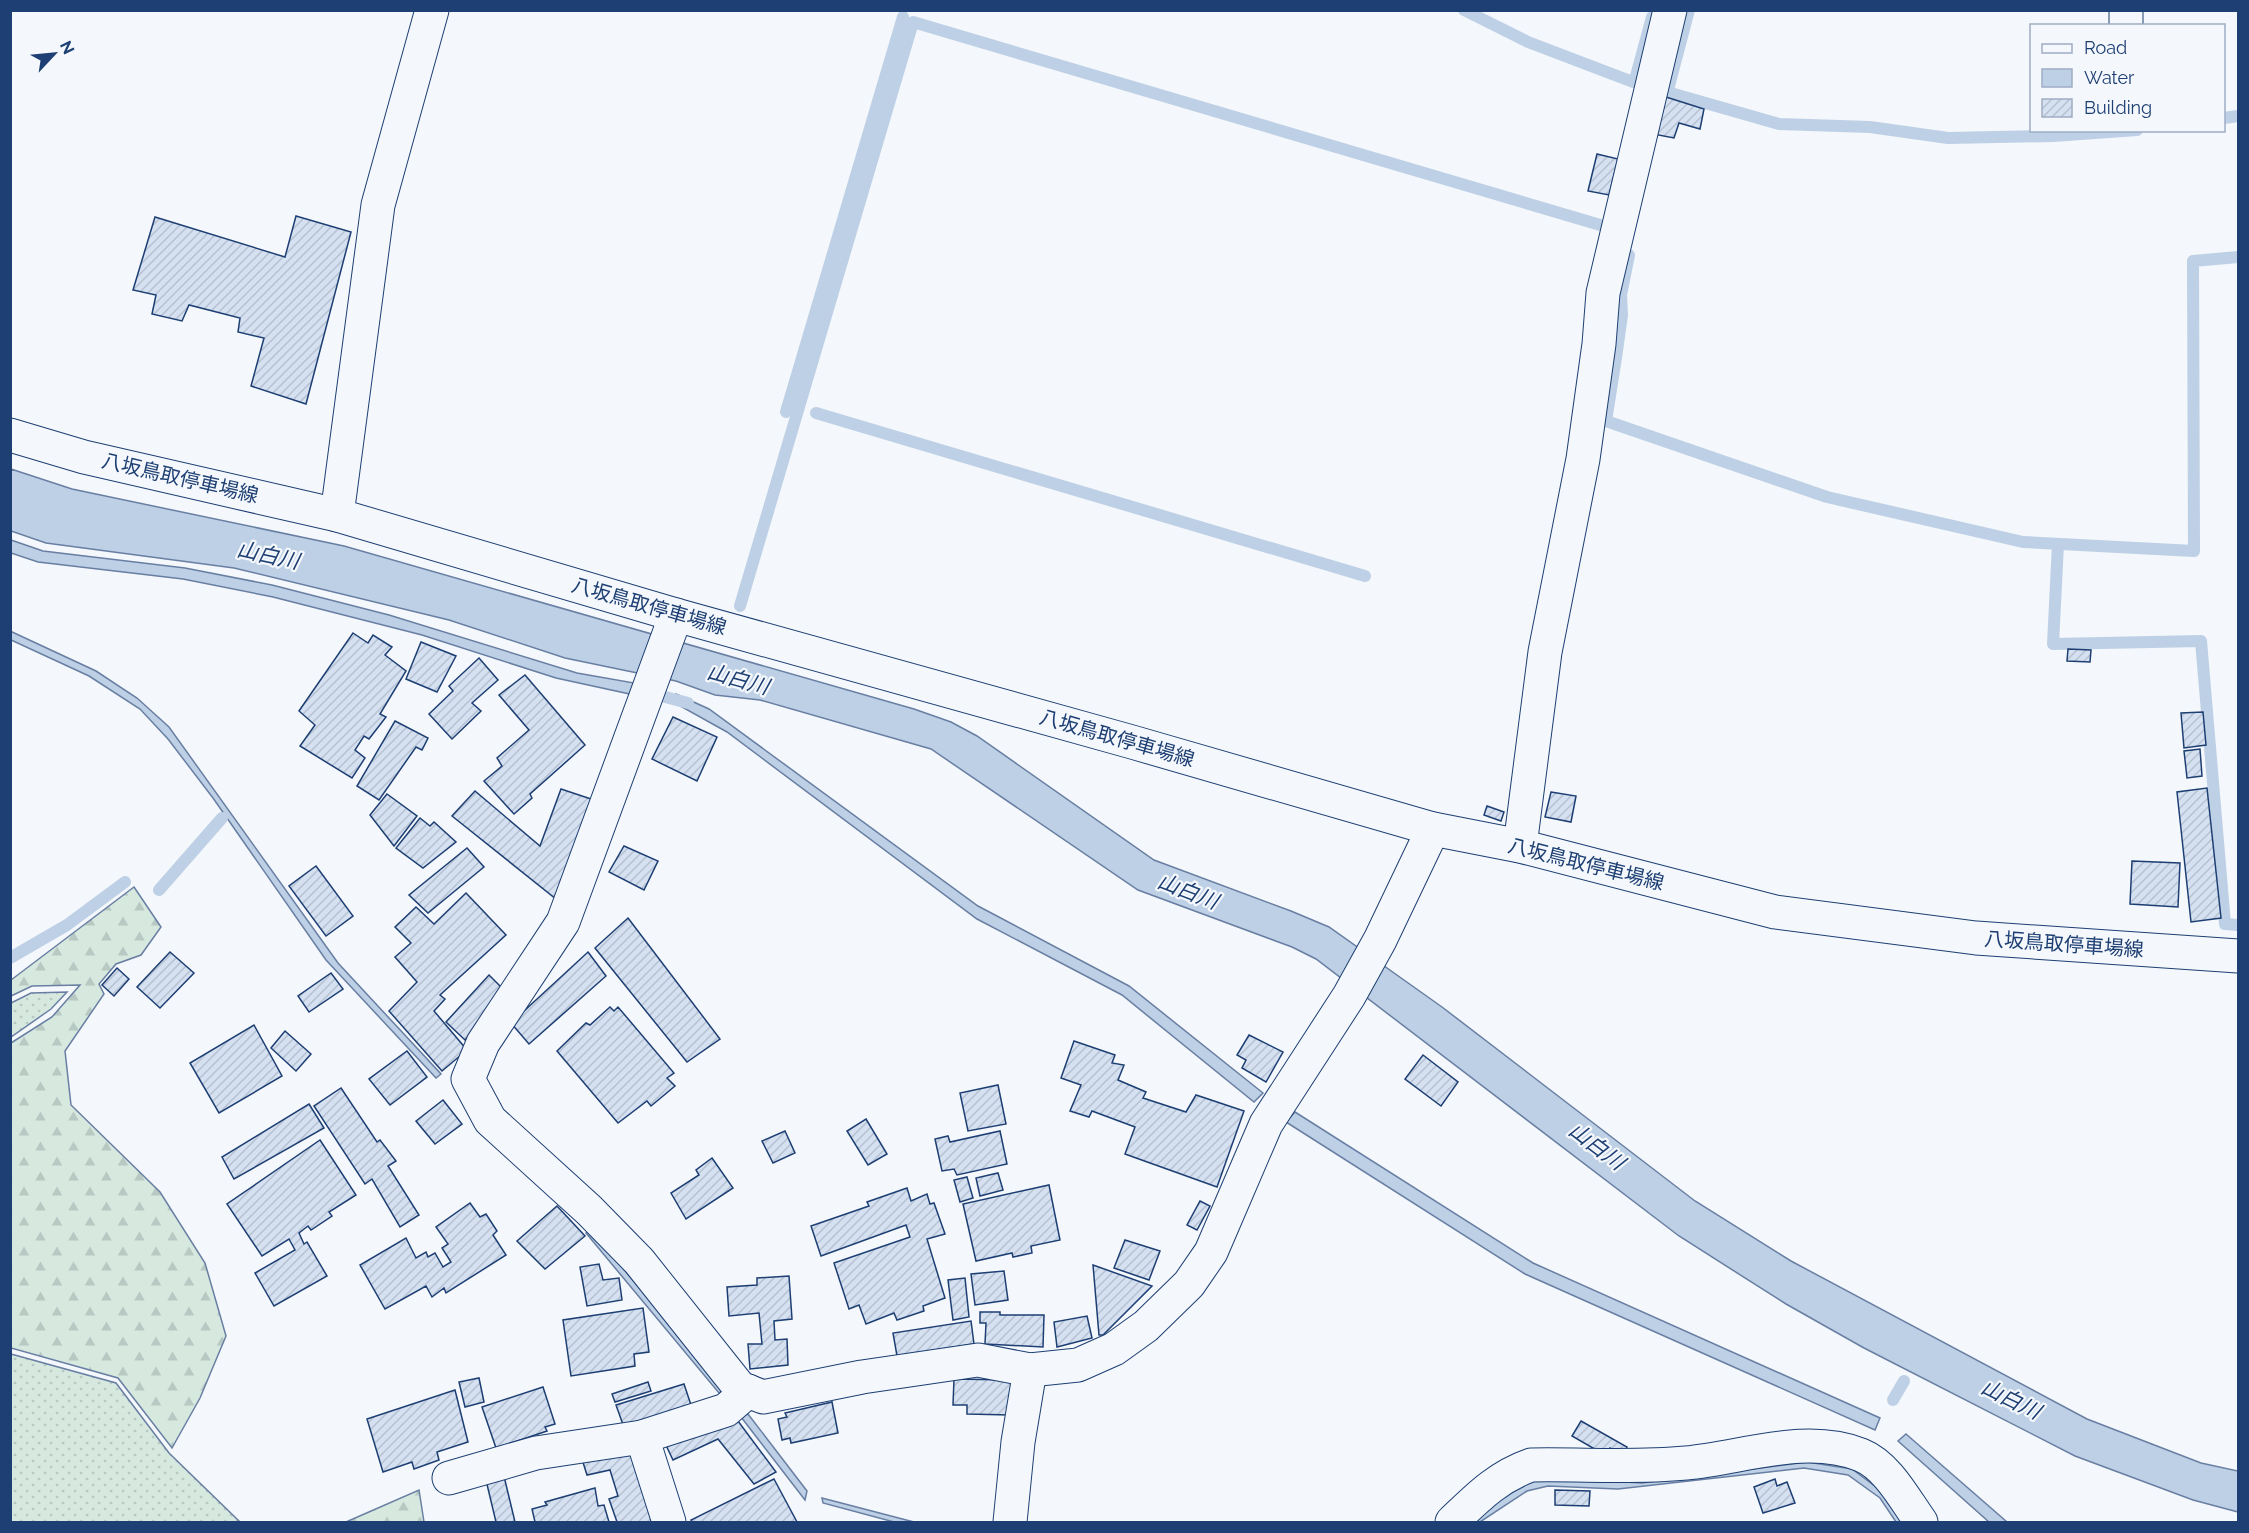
<svg xmlns="http://www.w3.org/2000/svg" width="2249" height="1533" viewBox="0 0 2249 1533" font-family="Raleway,'Noto Sans JP',sans-serif">
<style>
.grass{fill:url(#grass-dots);stroke:#687fa3;stroke-width:1.5}
.forest{fill:url(#forest-firs);stroke:#687fa3;stroke-width:1.5}
.water{fill:#bed0e5;stroke:#687fa3;stroke-width:1.5}
.lines{fill:none;stroke-linecap:round;stroke-linejoin:round}
.stream{stroke:#bed0e5;stroke-width:12}
.building{fill:url(#building-hatch);stroke:#1d3f73;stroke-width:1.5}
.street-casing{stroke:#1d3f73;stroke-width:35}
.secondary-casing{stroke:#1d3f73;stroke-width:35}
.street{stroke:#f4f7fb;stroke-width:33}
.secondary{stroke:#f4f7fb;stroke-width:33}
.labels{text-anchor:middle;dominant-baseline:central;stroke-width:4.5;stroke-linejoin:round;paint-order:stroke}
.street-label{font-size:20px;fill:#1d3f73;stroke:#f4f7fb}
.water-label{font-size:21px;font-style:italic;fill:#1d3f73;stroke:#f4f7fb}
</style>
<defs>
<pattern id="grass-dots" width="8" height="8" patternUnits="userSpaceOnUse" patternTransform="scale(1.5)"><rect width="8" height="8" fill="#d7e8df"/><path d="M2 2h.1M6 6h.1" fill="none" stroke="#b8c8c3" stroke-width="1.8" stroke-linecap="round"/></pattern>
<pattern id="forest-firs" width="22" height="20" patternUnits="userSpaceOnUse" patternTransform="scale(1.5)"><rect width="22" height="20" fill="#d7e8df"/><path d="M5 1l3.5 6h-7zM16 11l3.5 6h-7z" fill="#b8c8c3"/></pattern>
<pattern id="building-hatch" width="6" height="6" patternUnits="userSpaceOnUse" patternTransform="scale(1.5)"><rect width="6" height="6" fill="#d5e0f0"/><path d="M-1 1l2-2M0 6l6-6M5 7l2-2" fill="none" stroke="#b6c1d1"/></pattern>
</defs>
<rect width="100%" height="100%" fill="#f4f7fb"/>
<!-- grass -->
<g class="grass">
<polygon points="67,992 51,1009 11,1037 11,1003 31,993"/>
<polygon points="11,1354 116,1383 169,1453 240,1522 11,1522"/>
</g>
<!-- forest -->
<g class="forest">
<polygon points="134,887 161,927 141,955 116,964 99,984 104,994 65,1051 71,1105 160,1192 205,1263 226,1336 200,1398 172,1448 118,1378 11,1348 11,1043 52,1017 80,985 32,986 11,996 11,980"/>
<polygon points="419,1490 424,1522 346,1522"/>
</g>
<!-- water -->
<g class="water">
<polygon points="11,469 72,489 344,546 914,709 951,722 977,736 1154,860 1291,911 1329,927 1442,1007 1695,1201 1791,1261 2087,1419 2201,1463 2238,1471 2238,1512 2193,1500 2075,1456 1864,1348 1786,1304 1679,1236 1316,959 1292,947 1138,890 931,749 760,700 715,695 676,681 565,658 449,620 234,568 46,543 11,531"/>
<polygon points="11,540 43,551 185,568 272,585 389,615 577,673 640,684 639,696 556,678 422,635 273,597 183,579 38,562 11,553"/>
<polygon points="10,631 96,671 137,698 169,727 338,963 441,1074 436,1078 326,960 213,798 168,739 140,709 89,676 11,640"/>
<polygon points="676,694 709,709 978,906 1129,986 1263,1093 1254,1102 1122,995 977,919 727,732 673,702"/>
<polygon points="1295,1112 1533,1263 1880,1418 1875,1430 1525,1274 1286,1122"/>
<polygon points="590,1229 724,1389 719,1393 586,1233"/>
<polygon points="748,1414 807,1491 805,1500 741,1417"/>
<polygon points="1906,1434 2007,1522 1989,1522 1898,1441"/>
<polygon points="1807,1462 1852,1469 1884,1493 1904,1522 1896,1522 1880,1498 1848,1475 1804,1468 1618,1489 1548,1486 1527,1491 1480,1522 1471,1522 1499,1497 1530,1482 1553,1478 1642,1483"/>
<polygon points="822,1498 914,1522 894,1522 823,1503"/>
</g>
<g class="lines">
<!-- stream -->
<g class="stream">
<polyline points="1464,10 1528,42 1633,82"/>
<polyline points="1636,76 1652,17"/>
<polyline points="1669,86 1689,10"/>
<polyline points="1667,92 1779,124 1870,127 1948,138 2053,136 2137,130"/>
<polyline points="2224,118 2238,116"/>
<polyline points="1629,255 1621,295 1622,315 1616,358 1606,421 1827,497 2023,542 2194,551 2193,261 2238,257"/>
<polyline points="786,412 903,17"/>
<polyline points="816,413 1365,576"/>
<polyline points="2058,544 2053,644 2201,641 2225,924 2238,925"/>
<polyline points="740,606 913,22 1607,227"/>
<polyline points="650,693 688,703"/>
<polyline points="159,890 222,818"/>
<polyline points="10,958 67,925 125,882"/>
<polyline points="1893,1400 1904,1381"/>
</g>
</g>
<!-- building -->
<g class="building">
<polygon points="1666,97 1704,109 1700,129 1679,123 1674,138 1653,134"/>
<polygon points="1597,154 1618,159 1609,195 1588,191"/>
<polygon points="296,216 351,232 306,404 251,386 264,338 238,332 240,318 189,305 182,321 152,314 156,295 133,290 155,217 285,257"/>
<polygon points="353,633 368,643 373,635 392,647 385,655 406,671 380,714 386,717 369,739 364,736 355,750 365,758 352,778 300,746 315,725 299,711"/>
<polygon points="421,642 456,656 437,692 406,679"/>
<polygon points="2068,649 2091,650 2090,662 2067,661"/>
<polygon points="479,658 498,680 472,703 481,711 452,739 429,714 453,691 449,686"/>
<polygon points="525,675 585,745 530,794 532,798 514,814 484,781 502,766 497,758 529,730 499,695"/>
<polygon points="2203,712 2206,745 2184,748 2181,713"/>
<polygon points="673,717 717,737 697,781 652,759"/>
<polygon points="395,721 428,738 422,750 416,747 379,800 357,786"/>
<polygon points="2200,749 2202,776 2187,778 2184,751"/>
<polygon points="2207,788 2221,918 2191,922 2177,792"/>
<polygon points="561,789 594,800 556,899 452,816 475,791 540,846"/>
<polygon points="1551,792 1576,796 1571,822 1545,817"/>
<polygon points="387,794 417,816 394,846 370,815"/>
<polygon points="1487,806 1504,812 1501,821 1484,815"/>
<polygon points="420,818 430,826 434,822 456,842 423,868 396,848"/>
<polygon points="624,846 658,861 644,890 609,872"/>
<polygon points="467,848 484,867 428,913 409,895"/>
<polygon points="2132,861 2180,863 2178,907 2130,904"/>
<polygon points="316,866 353,916 326,936 289,886"/>
<polygon points="466,893 506,935 440,995 445,999 434,1011 467,1050 442,1071 389,1011 417,982 395,957 411,943 395,927 416,907 434,924"/>
<polygon points="628,918 720,1039 687,1062 595,948"/>
<polygon points="170,952 194,973 160,1008 137,987"/>
<polygon points="588,952 606,976 529,1044 511,1023"/>
<polygon points="117,968 129,979 114,996 102,985"/>
<polygon points="331,973 343,989 309,1012 298,996"/>
<polygon points="489,975 507,993 465,1040 446,1022"/>
<polygon points="610,1007 614,1011 618,1007 674,1073 667,1078 675,1086 651,1106 647,1101 618,1123 557,1051 586,1023 590,1025"/>
<polygon points="254,1025 282,1076 219,1113 190,1063"/>
<polygon points="285,1031 311,1054 296,1071 271,1048"/>
<polygon points="1249,1035 1283,1052 1266,1082 1242,1068 1246,1060 1237,1055"/>
<polygon points="1074,1041 1115,1055 1112,1063 1124,1065 1118,1080 1146,1092 1143,1098 1186,1112 1196,1095 1244,1111 1217,1187 1125,1154 1135,1127 1092,1111 1089,1117 1070,1111 1081,1085 1061,1078"/>
<polygon points="407,1051 427,1077 390,1105 369,1079"/>
<polygon points="1423,1055 1458,1082 1441,1106 1405,1079"/>
<polygon points="998,1085 1006,1124 968,1131 960,1093"/>
<polygon points="341,1088 377,1142 380,1140 396,1161 388,1166 419,1215 400,1227 372,1179 365,1184 314,1106"/>
<polygon points="443,1100 462,1124 435,1144 416,1121"/>
<polygon points="309,1104 324,1128 234,1179 222,1157"/>
<polygon points="866,1119 887,1154 868,1165 847,1131"/>
<polygon points="785,1131 795,1153 773,1163 762,1141"/>
<polygon points="1000,1131 1007,1164 957,1175 954,1169 942,1171 935,1139 948,1136 950,1142"/>
<polygon points="320,1140 356,1195 329,1212 332,1216 311,1230 308,1226 299,1233 304,1244 307,1242 327,1276 274,1306 255,1273 295,1250 289,1239 262,1256 227,1204"/>
<polygon points="712,1158 733,1188 686,1219 671,1193 699,1175 696,1170"/>
<polygon points="998,1173 1003,1190 980,1196 976,1178"/>
<polygon points="967,1177 973,1198 960,1202 954,1180"/>
<polygon points="1049,1185 1060,1240 1031,1246 1032,1253 1013,1257 1012,1253 976,1261 963,1204"/>
<polygon points="907,1188 911,1201 927,1194 930,1204 934,1203 945,1234 927,1239 945,1298 923,1306 924,1311 897,1320 894,1313 866,1324 859,1305 849,1309 834,1263 910,1237 906,1225 821,1256 811,1226 869,1206 867,1202"/>
<polygon points="1200,1201 1210,1206 1197,1230 1187,1225"/>
<polygon points="470,1203 480,1217 486,1214 497,1231 493,1235 506,1255 446,1293 444,1288 432,1297 426,1286 385,1309 360,1265 406,1238 416,1258 426,1252 428,1257 435,1253 443,1267 451,1262 442,1248 448,1244 436,1227"/>
<polygon points="557,1206 585,1236 545,1269 517,1241"/>
<polygon points="1125,1240 1160,1251 1149,1280 1114,1268"/>
<polygon points="599,1264 603,1280 619,1278 622,1300 587,1306 580,1267"/>
<polygon points="1093,1265 1152,1286 1103,1335 1099,1335"/>
<polygon points="1004,1271 1008,1300 975,1305 971,1274"/>
<polygon points="789,1276 792,1319 774,1321 775,1340 787,1339 788,1365 750,1369 748,1344 762,1344 759,1313 729,1316 727,1287 757,1285 757,1278"/>
<polygon points="965,1278 969,1317 953,1320 948,1280"/>
<polygon points="643,1308 649,1352 634,1354 635,1366 571,1376 563,1320"/>
<polygon points="980,1312 1000,1312 1000,1315 1044,1315 1043,1347 985,1344 986,1323 980,1323"/>
<polygon points="1087,1316 1092,1338 1057,1347 1054,1322"/>
<polygon points="971,1321 974,1344 897,1356 893,1333"/>
<polygon points="479,1378 484,1402 465,1407 459,1382"/>
<polygon points="954,1379 1011,1380 1010,1415 967,1414 967,1405 953,1405"/>
<polygon points="648,1382 651,1391 615,1402 612,1394"/>
<polygon points="684,1384 693,1411 626,1433 616,1405"/>
<polygon points="543,1387 555,1424 545,1427 547,1431 496,1448 482,1407"/>
<polygon points="455,1390 468,1442 437,1452 439,1460 414,1469 412,1462 383,1472 367,1419"/>
<polygon points="832,1402 838,1433 791,1443 790,1438 782,1440 778,1419 787,1417 785,1413"/>
<polygon points="735,1417 776,1472 754,1484 718,1439 673,1460 664,1441"/>
<polygon points="1581,1421 1627,1447 1623,1455 1610,1448 1605,1455 1572,1436"/>
<polygon points="638,1450 658,1522 617,1522 609,1499 618,1496 610,1470 587,1475 582,1459"/>
<polygon points="503,1472 515,1522 496,1522 485,1476"/>
<polygon points="774,1479 797,1522 692,1522 691,1520"/>
<polygon points="1775,1479 1777,1486 1787,1482 1795,1503 1763,1513 1754,1487"/>
<polygon points="595,1488 598,1506 604,1505 609,1522 535,1522 532,1509 547,1505 545,1502"/>
<polygon points="1555,1490 1590,1491 1589,1506 1555,1505"/>
</g>
<g class="lines">
<!-- street casing -->
<g class="street-casing">
<g id="street">
<polyline points="2126,26 2126,10"/>
<polyline points="337,515 378,205 432,10"/>
<polyline points="676,615 563,922 483,1043 468,1079 490,1120 589,1210 639,1261 740,1388 763,1397 862,1377 978,1360 1030,1370 1078,1365 1114,1349 1146,1326 1189,1284 1211,1252 1266,1124 1349,996 1380,940 1433,829"/>
<polyline points="1520,846 1545,652 1583,459 1599,344 1603,293 1670,10"/>
<polyline points="642,1437 669,1522"/>
<polyline points="449,1478 536,1453 642,1437 726,1410 748,1391"/>
<polyline points="1010,1522 1018,1442 1030,1370"/>
<path d="M1452,1522C1477,1498 1497,1477 1531,1465C1582,1464 1634,1468 1686,1463C1742,1458 1806,1433 1861,1455C1888,1466 1905,1500 1921,1522"/>
</g>
</g>
<!-- secondary casing -->
<g class="secondary-casing">
<polyline id="secondary" points="10,435 84,457 337,515 676,615 1132,742 1433,829 1520,846 1775,912 1976,938 2238,956"/>
</g>
<!-- street -->
<use href="#street" class="street"/>
<!-- secondary -->
<use href="#secondary" class="secondary"/>
</g>
<g class="labels">
<!-- street labels -->
<g class="street-label">
<text transform="translate(180 478) rotate(13)">八坂鳥取停車場線</text>
<text transform="translate(649 606) rotate(16)">八坂鳥取停車場線</text>
<text transform="translate(1117 738) rotate(16)">八坂鳥取停車場線</text>
<text transform="translate(1586 864) rotate(14)">八坂鳥取停車場線</text>
<text transform="translate(2064 944) rotate(4)">八坂鳥取停車場線</text>
</g>
<!-- water labels -->
<g class="water-label">
<text transform="translate(268 555) rotate(12)">山白川</text>
<text transform="translate(738 679) rotate(15)">山白川</text>
<text transform="translate(1188 891) rotate(21)">山白川</text>
<text transform="translate(1597 1146) rotate(37)">山白川</text>
<text transform="translate(2011 1399) rotate(26)">山白川</text>
</g>
</g>
<!-- border -->
<rect width="2249" height="1533" fill="none" stroke="#1d3f73" stroke-width="24"/>
<!-- legend -->
<rect x="2030" y="24" width="195" height="108" fill="#f4f7fb" stroke="#9eadc5" stroke-width="1.5"/>
<rect x="2042" y="44" width="30" height="9" fill="#f4f7fb" stroke="#9eadc5" stroke-width="1.5"/>
<text x="2084" y="54" font-size="18" fill="#1d3f73">Road</text>
<rect x="2042" y="69" width="30" height="18" fill="#bed0e5" stroke="#9eadc5" stroke-width="1.5"/>
<text x="2084" y="84" font-size="18" fill="#1d3f73">Water</text>
<rect x="2042" y="99" width="30" height="18" fill="url(#building-hatch)" stroke="#9eadc5" stroke-width="1.5"/>
<text x="2084" y="114" font-size="18" fill="#1d3f73">Building</text>
<!-- north arrow -->
<g transform="translate(54 54) rotate(64)" stroke="#f4f7fb" stroke-width="4.5" paint-order="stroke">
<path d="M0-4.5L10 22L0 15L-10 22Z" fill="#1d3f73"/>
<text y="-9" font-size="16" font-weight="bold" text-anchor="middle" fill="#1d3f73">N</text>
</g>
</svg>
